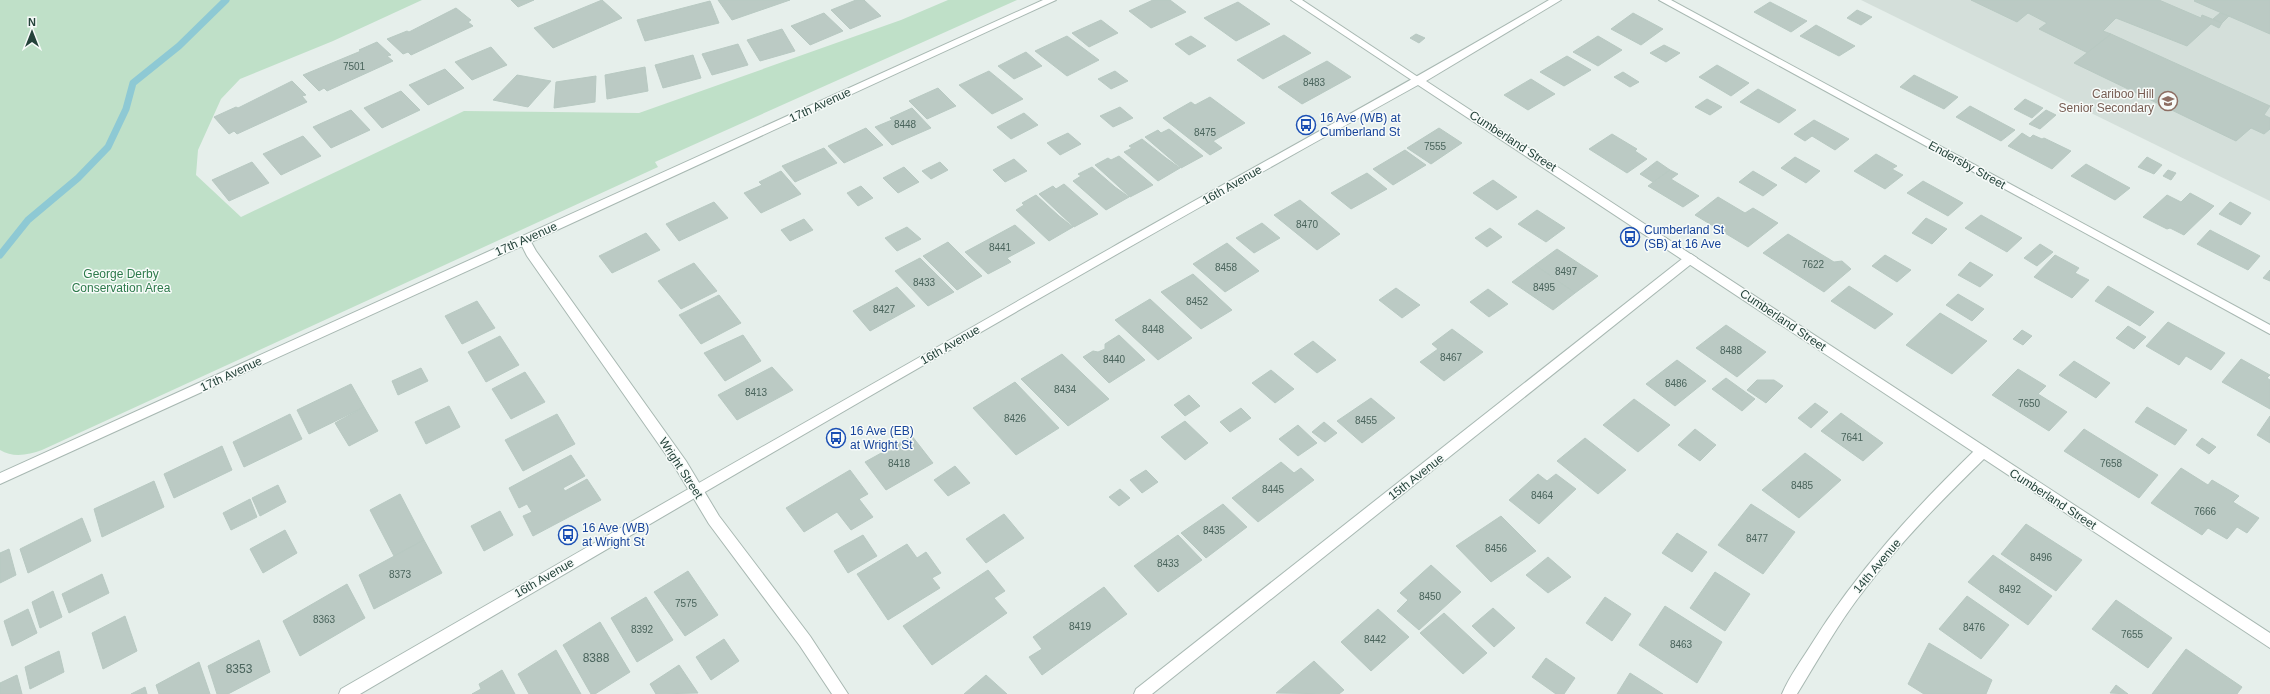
<svg xmlns="http://www.w3.org/2000/svg" width="2270" height="694" viewBox="0 0 2270 694" font-family="Helvetica,sans-serif">
<style>
.built{fill:#d4dfda}
.green{fill:#bfe0c8}
.lines{fill:none;stroke-linecap:round;stroke-linejoin:round}
.stream{stroke:#8ec9d4;stroke-width:7}
.building{fill:#bbcac4;stroke:#b8c9c2}
.minor-casing{stroke:#a8b8b2;stroke-width:2}
.tertiary-casing{stroke:#a8b8b2;stroke-width:2}
.minor{fill:#fff;fill-rule:evenodd}
.tertiary{fill:#fff;fill-rule:evenodd}
.labels{text-anchor:middle;dominant-baseline:central;stroke-width:3;stroke-linejoin:round;paint-order:stroke}
.number-label{font-size:10px;fill:#4a645c}
.education-label{font-size:12px;fill:#785e54;stroke:#f7fbf9;text-anchor:end}
.street-label{font-size:12px;fill:#24423a;stroke:#f7fbf9}
.transit-label{font-size:12px;fill:#164399;stroke:#f7fbf9;text-anchor:start}
.park-label{font-size:12px;fill:#2d7a4b;stroke:#f7fbf9}
.near-number-label{font-size:12px;fill:#4a645c}
</style>
<rect width="100%" height="100%" fill="#e6efeb"/>
<!-- built -->
<polygon class="built" points="1861,0 2270,0 2270,201"/>
<!-- green -->
<path class="green" d="M0,0H422L333,41L240,79L221,99L198,150L196,175L241,217L464,111L639,113L901,20L948,0H1017L655,162L658,167L42,450C28,455 13,458 0,450Z"/>
<g class="lines">
<!-- stream -->
<polyline class="stream" points="0,255 28,220 78,178 108,147 126,109 133,83 179,46 226,0"/>
</g>
<!-- building -->
<g class="building">
<polygon points="511,0 534,0 518,7"/>
<polygon points="602,0 622,18 553,48 534,28"/>
<polygon points="718,0 790,0 732,20"/>
<polygon points="856,0 864,0 881,16 850,29 831,10"/>
<polygon points="1153,0 1170,0 1186,12 1151,28 1129,11"/>
<polygon points="1971,0 2159,0 2201,18 2202,15 2222,23 2219,28 2211,24 2187,46 2116,18 2103,31 2111,34 2088,53 2039,29 2047,23 2028,13 2017,22"/>
<polygon points="2195,0 2270,0 2270,34 2194,1"/>
<polygon points="710,1 719,23 645,41 637,20"/>
<polygon points="1238,2 1270,24 1236,41 1204,18"/>
<polygon points="1770,2 1807,21 1791,32 1754,12"/>
<polygon points="456,8 471,20 468,22 473,26 411,55 408,52 403,54 387,39 407,31 409,32"/>
<polygon points="1857,10 1872,17 1861,25 1847,18"/>
<polygon points="824,13 843,31 810,45 791,26"/>
<polygon points="1633,13 1663,29 1641,45 1611,29"/>
<polygon points="2220,13 2229,16 2222,23 2213,19"/>
<polygon points="1101,20 1118,33 1089,47 1072,33"/>
<polygon points="1816,25 1855,46 1839,56 1800,36"/>
<polygon points="782,29 795,51 760,61 747,40"/>
<polygon points="1416,34 1425,38 1419,43 1410,38"/>
<polygon points="2111,34 2270,106 2264,115 2270,118 2270,129 2264,134 2251,128 2236,141 2074,63"/>
<polygon points="1284,35 1311,53 1263,79 1237,60"/>
<polygon points="1067,36 1099,60 1067,76 1035,51"/>
<polygon points="1191,36 1206,46 1189,55 1175,44"/>
<polygon points="1598,36 1622,50 1598,66 1573,52"/>
<polygon points="377,42 391,55 387,56 393,61 327,91 324,88 319,91 303,75 361,51 359,50"/>
<polygon points="738,44 748,65 712,75 702,54"/>
<polygon points="1664,45 1680,53 1666,62 1650,53"/>
<polygon points="491,47 507,65 472,80 455,62"/>
<polygon points="1026,52 1042,66 1014,79 998,66"/>
<polygon points="693,55 701,78 663,88 655,65"/>
<polygon points="1567,56 1591,70 1564,86 1540,72"/>
<polygon points="1327,61 1351,77 1302,104 1278,87"/>
<polygon points="1717,65 1749,83 1731,96 1699,77"/>
<polygon points="645,67 648,91 607,99 605,75"/>
<polygon points="445,69 464,88 428,105 409,85"/>
<polygon points="989,71 1023,99 992,114 959,85"/>
<polygon points="1115,71 1128,81 1111,89 1098,79"/>
<polygon points="1623,72 1639,82 1630,87 1614,77"/>
<polygon points="517,75 551,81 528,107 493,100"/>
<polygon points="1914,75 1958,97 1944,109 1900,87"/>
<polygon points="596,76 595,102 554,108 556,82"/>
<polygon points="1531,79 1555,94 1528,110 1504,95"/>
<polygon points="292,81 306,95 302,96 307,102 237,134 234,131 229,134 214,117 236,107 238,108"/>
<polygon points="938,88 956,106 927,119 909,101"/>
<polygon points="1758,89 1796,110 1779,123 1740,102"/>
<polygon points="401,91 420,110 382,128 364,108"/>
<polygon points="1210,97 1245,123 1213,141 1222,148 1210,155 1163,118 1191,102 1195,105"/>
<polygon points="1707,99 1722,107 1710,115 1695,107"/>
<polygon points="2025,99 2043,108 2032,118 2014,109"/>
<polygon points="1970,106 2015,130 2001,141 1956,117"/>
<polygon points="1120,107 1133,118 1113,127 1100,116"/>
<polygon points="912,108 931,128 892,145 875,127 892,120 890,118"/>
<polygon points="351,110 370,130 331,148 313,127"/>
<polygon points="2046,110 2056,115 2040,129 2029,124"/>
<polygon points="1024,113 1038,125 1011,139 997,127"/>
<polygon points="1814,120 1849,139 1835,150 1812,136 1805,141 1794,134"/>
<polygon points="866,128 883,145 844,163 828,146"/>
<polygon points="1439,128 1462,143 1431,164 1407,148"/>
<polygon points="1169,129 1203,156 1181,168 1145,137 1158,130 1161,133"/>
<polygon points="1068,133 1081,144 1060,155 1047,143"/>
<polygon points="2022,133 2030,138 2033,135 2042,139 2044,138 2071,151 2052,169 2008,146"/>
<polygon points="1612,134 1637,149 1635,151 1647,159 1627,173 1589,149"/>
<polygon points="303,136 321,156 281,175 263,154"/>
<polygon points="1142,139 1166,158 1180,168 1158,181 1124,152 1132,148 1129,146"/>
<polygon points="824,148 837,163 795,182 782,166"/>
<polygon points="1405,150 1426,165 1393,185 1373,169"/>
<polygon points="1876,154 1897,166 1892,169 1903,175 1885,189 1854,171"/>
<polygon points="1119,156 1153,185 1130,197 1095,165 1108,158 1111,160"/>
<polygon points="1795,157 1820,171 1806,183 1781,168"/>
<polygon points="2147,157 2162,165 2154,174 2138,167"/>
<polygon points="1014,159 1027,171 1005,182 993,170"/>
<polygon points="1657,161 1670,170 1653,182 1640,174"/>
<polygon points="252,162 269,183 229,201 212,180"/>
<polygon points="940,162 948,170 931,179 922,171"/>
<polygon points="2086,164 2130,188 2115,200 2071,176"/>
<polygon points="904,167 919,182 898,193 883,178"/>
<polygon points="1092,167 1115,187 1129,197 1106,210 1073,181 1081,176 1078,174"/>
<polygon points="1670,170 1678,174 1671,179 1699,196 1683,207 1648,186"/>
<polygon points="2168,170 2176,173 2171,180 2163,176"/>
<polygon points="781,171 801,194 761,213 744,193 762,185 759,182"/>
<polygon points="1753,171 1777,185 1763,196 1739,182"/>
<polygon points="1367,173 1387,189 1351,209 1331,193"/>
<polygon points="1493,180 1517,197 1497,210 1473,193"/>
<polygon points="1923,181 1963,203 1948,216 1907,193"/>
<polygon points="1064,184 1098,214 1074,227 1039,194 1053,186 1056,189"/>
<polygon points="861,186 873,198 858,206 847,193"/>
<polygon points="2190,193 2214,206 2184,235 2170,228 2167,229 2143,217 2167,195 2181,202"/>
<polygon points="1036,195 1059,216 1073,227 1049,241 1016,210 1024,205 1022,203"/>
<polygon points="1718,197 1745,213 1753,208 1778,223 1748,247 1695,215"/>
<polygon points="1300,200 1340,234 1317,250 1274,215"/>
<polygon points="714,202 728,218 679,241 666,224"/>
<polygon points="2230,202 2251,213 2241,225 2219,214"/>
<polygon points="1537,210 1565,228 1546,242 1518,224"/>
<polygon points="1981,215 2022,238 2007,252 1965,228"/>
<polygon points="1926,218 1947,229 1932,244 1912,233"/>
<polygon points="804,219 813,230 790,241 781,230"/>
<polygon points="1262,223 1280,238 1254,253 1236,238"/>
<polygon points="1015,225 1035,243 1007,258 1011,262 988,274 965,252"/>
<polygon points="907,227 921,239 897,251 885,238"/>
<polygon points="1490,228 1502,237 1487,247 1475,238"/>
<polygon points="2210,230 2260,256 2248,270 2197,244"/>
<polygon points="646,233 660,250 612,273 599,256"/>
<polygon points="1788,234 1834,262 1842,261 1851,269 1824,292 1763,253"/>
<polygon points="948,242 982,276 957,290 923,256"/>
<polygon points="1227,243 1259,271 1225,292 1193,264"/>
<polygon points="2040,244 2053,252 2037,266 2024,258"/>
<polygon points="1557,249 1598,276 1575,293 1535,265"/>
<polygon points="1885,255 1911,270 1897,282 1872,266"/>
<polygon points="2055,255 2079,268 2075,273 2089,280 2072,298 2034,277"/>
<polygon points="920,258 954,292 928,306 895,271"/>
<polygon points="1970,262 1993,275 1980,287 1958,275"/>
<polygon points="694,263 717,291 681,309 658,281"/>
<polygon points="1535,265 1575,293 1553,310 1512,282"/>
<polygon points="2270,270 2270,281 2263,278"/>
<polygon points="1193,274 1232,310 1201,329 1161,292"/>
<polygon points="1849,286 1893,314 1875,329 1831,301"/>
<polygon points="2108,286 2154,312 2140,326 2095,301"/>
<polygon points="897,287 915,306 870,331 853,311"/>
<polygon points="1396,288 1420,305 1402,318 1379,300"/>
<polygon points="1488,289 1508,304 1489,317 1470,302"/>
<polygon points="1958,294 1984,309 1972,321 1946,305"/>
<polygon points="719,295 741,323 701,344 679,315"/>
<polygon points="1150,299 1192,338 1158,360 1115,320"/>
<polygon points="477,301 495,328 462,344 445,316"/>
<polygon points="1940,313 1987,341 1952,374 1906,345"/>
<polygon points="2168,322 2225,353 2211,370 2186,356 2179,365 2146,346"/>
<polygon points="1726,325 1766,352 1737,377 1696,348"/>
<polygon points="2128,326 2146,337 2134,349 2116,338"/>
<polygon points="1452,329 1483,352 1444,381 1420,362 1438,349 1432,344"/>
<polygon points="2022,330 2032,336 2023,345 2013,339"/>
<polygon points="743,335 761,361 725,381 704,353"/>
<polygon points="1119,335 1145,360 1109,383 1083,357 1093,351 1098,352 1105,349 1105,344"/>
<polygon points="500,336 519,365 486,382 468,352"/>
<polygon points="1313,341 1336,360 1317,373 1294,354"/>
<polygon points="1062,354 1109,399 1068,426 1021,379"/>
<polygon points="2241,359 2270,375 2267,378 2270,380 2270,409 2222,382"/>
<polygon points="1677,360 1706,381 1675,406 1646,384"/>
<polygon points="2074,361 2110,383 2096,398 2059,375"/>
<polygon points="772,367 793,390 737,420 718,395"/>
<polygon points="421,368 428,381 398,395 392,381"/>
<polygon points="2018,369 2046,386 2038,394 2067,412 2049,431 1992,395"/>
<polygon points="1271,370 1294,389 1275,403 1252,383"/>
<polygon points="525,372 545,402 511,419 492,389"/>
<polygon points="1726,378 1755,399 1742,411 1712,389"/>
<polygon points="1757,380 1774,380 1783,386 1766,403 1747,390"/>
<polygon points="1015,382 1059,428 1016,455 973,408"/>
<polygon points="351,384 364,407 309,434 297,410"/>
<polygon points="1189,395 1200,406 1185,416 1174,405"/>
<polygon points="1371,398 1395,418 1362,443 1337,421"/>
<polygon points="1634,399 1670,425 1638,452 1603,425"/>
<polygon points="1815,403 1828,412 1811,428 1798,418"/>
<polygon points="449,406 460,427 426,444 415,422"/>
<polygon points="364,407 378,431 349,446 335,423"/>
<polygon points="2147,407 2187,430 2175,445 2135,422"/>
<polygon points="1241,408 1251,418 1230,432 1220,422"/>
<polygon points="1841,413 1883,443 1863,461 1821,431"/>
<polygon points="290,414 302,439 244,467 233,442"/>
<polygon points="557,414 575,444 523,471 505,440"/>
<polygon points="2270,416 2270,443 2257,435"/>
<polygon points="1185,421 1208,443 1185,460 1161,437"/>
<polygon points="1324,422 1337,433 1325,442 1312,432"/>
<polygon points="1298,425 1317,443 1298,456 1279,439"/>
<polygon points="1695,429 1716,445 1700,461 1678,445"/>
<polygon points="2084,429 2158,475 2139,498 2064,451"/>
<polygon points="912,436 933,463 886,490 865,462"/>
<polygon points="1585,438 1626,470 1598,494 1557,461"/>
<polygon points="2202,438 2216,447 2209,454 2196,445"/>
<polygon points="222,446 232,470 174,498 164,474"/>
<polygon points="1805,453 1841,480 1799,518 1762,490"/>
<polygon points="571,455 585,476 563,488 565,491 587,479 601,500 533,536 523,516 532,512 527,504 519,508 509,488"/>
<polygon points="1281,462 1294,473 1301,468 1314,480 1258,522 1232,498"/>
<polygon points="955,466 970,483 948,496 934,480"/>
<polygon points="2181,468 2208,485 2212,480 2239,496 2233,502 2259,518 2247,533 2237,527 2227,539 2208,528 2202,535 2151,503"/>
<polygon points="850,470 868,494 859,499 873,517 851,530 837,512 804,532 786,508"/>
<polygon points="1146,470 1158,482 1142,493 1130,480"/>
<polygon points="1538,474 1547,481 1556,474 1576,489 1539,524 1509,500"/>
<polygon points="154,481 164,507 102,537 94,509"/>
<polygon points="278,485 286,502 260,516 252,498"/>
<polygon points="1120,489 1130,498 1119,506 1109,497"/>
<polygon points="400,494 424,540 394,556 370,510"/>
<polygon points="250,499 257,517 231,530 223,513"/>
<polygon points="1223,504 1247,527 1206,558 1181,533"/>
<polygon points="1751,504 1795,532 1763,574 1718,545"/>
<polygon points="500,511 513,535 484,551 471,526"/>
<polygon points="1004,514 1024,538 986,563 966,539"/>
<polygon points="1501,516 1536,551 1491,582 1456,546"/>
<polygon points="82,518 91,541 28,573 20,549"/>
<polygon points="2026,524 2082,560 2056,591 2001,554"/>
<polygon points="285,530 297,553 263,573 250,549"/>
<polygon points="1677,533 1707,552 1692,572 1662,553"/>
<polygon points="863,535 877,556 848,573 834,551"/>
<polygon points="1178,535 1202,560 1158,592 1134,566"/>
<polygon points="424,540 442,573 374,609 359,575"/>
<polygon points="907,544 917,558 926,552 941,573 932,578 940,588 888,620 857,574"/>
<polygon points="9,549 16,575 0,583 0,553"/>
<polygon points="1993,555 2052,596 2028,625 1968,582"/>
<polygon points="1548,557 1571,577 1548,593 1526,575"/>
<polygon points="1431,565 1461,592 1419,630 1397,611 1408,600 1400,593"/>
<polygon points="988,570 1005,591 994,598 1007,613 932,665 903,626"/>
<polygon points="688,571 718,615 685,636 654,592"/>
<polygon points="1715,572 1750,594 1725,631 1690,608"/>
<polygon points="102,574 109,593 69,613 62,594"/>
<polygon points="347,584 365,618 300,656 283,621"/>
<polygon points="1104,587 1127,614 1042,675 1029,657 1042,649 1033,637"/>
<polygon points="53,591 62,617 40,628 32,602"/>
<polygon points="1967,596 2009,625 1981,659 1939,629"/>
<polygon points="646,597 673,640 637,662 611,618"/>
<polygon points="1605,597 1631,614 1612,641 1586,623"/>
<polygon points="2116,600 2172,638 2148,668 2092,629"/>
<polygon points="1665,606 1722,642 1697,683 1639,645"/>
<polygon points="1493,608 1515,628 1494,647 1472,626"/>
<polygon points="28,609 37,633 12,646 4,621"/>
<polygon points="1378,609 1409,637 1371,671 1341,642"/>
<polygon points="1444,613 1487,653 1463,674 1420,633"/>
<polygon points="125,616 137,651 103,669 92,633"/>
<polygon points="600,622 630,672 595,694 591,694 563,645"/>
<polygon points="724,639 739,661 711,680 696,657"/>
<polygon points="259,640 270,672 228,694 217,694 208,666"/>
<polygon points="1929,643 1992,680 1986,694 1924,694 1908,684"/>
<polygon points="2186,649 2242,687 2237,694 2152,694"/>
<polygon points="556,650 581,694 529,694 518,674"/>
<polygon points="59,651 64,672 30,689 25,667"/>
<polygon points="1546,658 1575,678 1564,694 1556,694 1532,677"/>
<polygon points="1314,661 1344,690 1339,694 1276,693"/>
<polygon points="199,662 210,694 159,694 156,685"/>
<polygon points="679,665 698,693 656,694 650,684"/>
<polygon points="502,670 515,694 472,694 481,689 479,684"/>
<polygon points="1630,673 1663,694 1617,694"/>
<polygon points="17,675 22,694 0,694 0,683"/>
<polygon points="986,675 1007,694 964,694"/>
<polygon points="2116,685 2128,694 2110,693"/>
<polygon points="145,687 147,694 131,694"/>
</g>
<g class="lines">
<!-- minor casing -->
<g class="minor-casing">
<g id="minor">
<polygon points="1043,0 1056,0 531,242 536,251 686,461 719,516 810,636 848,694 832,694 800,646 709,524 676,469 527,256 522,246 0,484 0,473"/>
<polygon points="1291,0 1302,0 1424,81 1419,84 1416,83"/>
<polygon points="1659,0 1671,0 2270,325 2270,334"/>
<polygon points="1691,254 1697,258 1695,261 1152,694 1134,694 1136,689 1687,255"/>
<path d="M1982,447L1987,448L1988,452L1987,456C1944,498 1901,541 1865,589C1839,622 1819,658 1797,694H1782C1789,677 1801,661 1811,645C1857,571 1915,508 1977,448Z"/>
</g>
</g>
<!-- tertiary casing -->
<g class="tertiary-casing">
<path id="tertiary" d="M1549,0H1561L1426,81L2270,633V648L1418,85C1062,282 711,488 360,694H339L341,689C597,541 854,394 1111,248C1257,165 1405,85 1549,0Z"/>
</g>
<!-- minor -->
<use href="#minor" class="minor"/>
<!-- tertiary -->
<use href="#tertiary" class="tertiary"/>
</g>
<!-- icons -->
<defs>
<g id="school-ring" transform="scale(1)"><circle r="9.5" fill="#f7fbf9" stroke="#8d6e63" stroke-width="1.5"/><path d="M0-5L7-2L0 1L-7-2ZM-4 1L0 2.5L4 1V4Q0 6-4 4Z" fill="#8d6e63"/></g>
<g id="bus-ring" transform="scale(1)"><circle r="9.5" fill="#f7fbf9" stroke="#1a4fb4" stroke-width="1.5"/><path d="M-5-6H5V4H4V6H2V4H-2V6H-4V4H-5ZM-3.5-4V0h7V-4ZM-3.5 1.2v1.5H-2V1.2ZM2 1.2v1.5H3.5V1.2Z" fill="#1a4fb4"/></g>
</defs>
<g fill-rule="evenodd">
<use href="#school-ring" x="2168" y="101"/>
<use href="#bus-ring" x="1306" y="125"/>
<use href="#bus-ring" x="1630" y="237"/>
<use href="#bus-ring" x="836" y="438"/>
<use href="#bus-ring" x="568" y="535"/>
</g>
<g class="labels">
<!-- number labels -->
<g class="number-label">
<text x="354" y="66">7501</text>
<text x="1314" y="82">8483</text>
<text x="905" y="124">8448</text>
<text x="1205" y="132">8475</text>
<text x="1435" y="146">7555</text>
<text x="1307" y="224">8470</text>
<text x="1000" y="247">8441</text>
<text x="1813" y="264">7622</text>
<text x="1226" y="267">8458</text>
<text x="1566" y="271">8497</text>
<text x="924" y="282">8433</text>
<text x="1544" y="287">8495</text>
<text x="1197" y="301">8452</text>
<text x="884" y="309">8427</text>
<text x="1153" y="329">8448</text>
<text x="1731" y="350">8488</text>
<text x="1451" y="357">8467</text>
<text x="1114" y="359">8440</text>
<text x="1676" y="383">8486</text>
<text x="1065" y="389">8434</text>
<text x="756" y="392">8413</text>
<text x="2029" y="403">7650</text>
<text x="1015" y="418">8426</text>
<text x="1366" y="420">8455</text>
<text x="1852" y="437">7641</text>
<text x="899" y="463">8418</text>
<text x="2111" y="463">7658</text>
<text x="1802" y="485">8485</text>
<text x="1273" y="489">8445</text>
<text x="1542" y="495">8464</text>
<text x="2205" y="511">7666</text>
<text x="1214" y="530">8435</text>
<text x="1757" y="538">8477</text>
<text x="1496" y="548">8456</text>
<text x="2041" y="557">8496</text>
<text x="1168" y="563">8433</text>
<text x="400" y="574">8373</text>
<text x="2010" y="589">8492</text>
<text x="1430" y="596">8450</text>
<text x="686" y="603">7575</text>
<text x="324" y="619">8363</text>
<text x="1080" y="626">8419</text>
<text x="1974" y="627">8476</text>
<text x="642" y="629">8392</text>
<text x="2132" y="634">7655</text>
<text x="1375" y="639">8442</text>
<text x="1681" y="644">8463</text>
</g>
<!-- education labels -->
<g class="education-label">
<text x="2154" y="94">Cariboo Hill<tspan x="2154" dy="14">Senior Secondary</tspan></text>
</g>
<!-- street labels -->
<g class="street-label">
<text transform="translate(820 105) rotate(-25)">17th Avenue</text>
<text transform="translate(1513 141) rotate(33)">Cumberland Street</text>
<text transform="translate(1967 165) rotate(29)">Endersby Street</text>
<text transform="translate(1232 185) rotate(-30)">16th Avenue</text>
<text transform="translate(526 239) rotate(-24)">17th Avenue</text>
<text transform="translate(1783 320) rotate(34)">Cumberland Street</text>
<text transform="translate(950 345) rotate(-30)">16th Avenue</text>
<text transform="translate(231 374) rotate(-25)">17th Avenue</text>
<text transform="translate(681 468) rotate(57)">Wright Street</text>
<text transform="translate(1416 477) rotate(-38)">15th Avenue</text>
<text transform="translate(2053 499) rotate(33)">Cumberland Street</text>
<text transform="translate(1877 566) rotate(-50)">14th Avenue</text>
<text transform="translate(544 578) rotate(-30)">16th Avenue</text>
</g>
<!-- transit labels -->
<g class="transit-label">
<text x="1320" y="118">16 Ave (WB) at<tspan x="1320" dy="14">Cumberland St</tspan></text>
<text x="1644" y="230">Cumberland St<tspan x="1644" dy="14">(SB) at 16 Ave</tspan></text>
<text x="850" y="431">16 Ave (EB)<tspan x="850" dy="14">at Wright St</tspan></text>
<text x="582" y="528">16 Ave (WB)<tspan x="582" dy="14">at Wright St</tspan></text>
</g>
<!-- park labels -->
<g class="park-label">
<text x="121" y="274">George Derby<tspan x="121" dy="14">Conservation Area</tspan></text>
</g>
<!-- near-number labels -->
<g class="near-number-label">
<text x="596" y="658">8388</text>
<text x="239" y="669">8353</text>
</g>
</g>
<!-- north arrow -->
<g transform="translate(32 32)" stroke="#f7fbf9" stroke-width="3" paint-order="stroke">
<path d="M0-3L7 15L0 10L-7 15Z" fill="#24423a"/>
<text y="-6" font-size="11" font-weight="bold" text-anchor="middle" fill="#24423a">N</text>
</g>
</svg>
